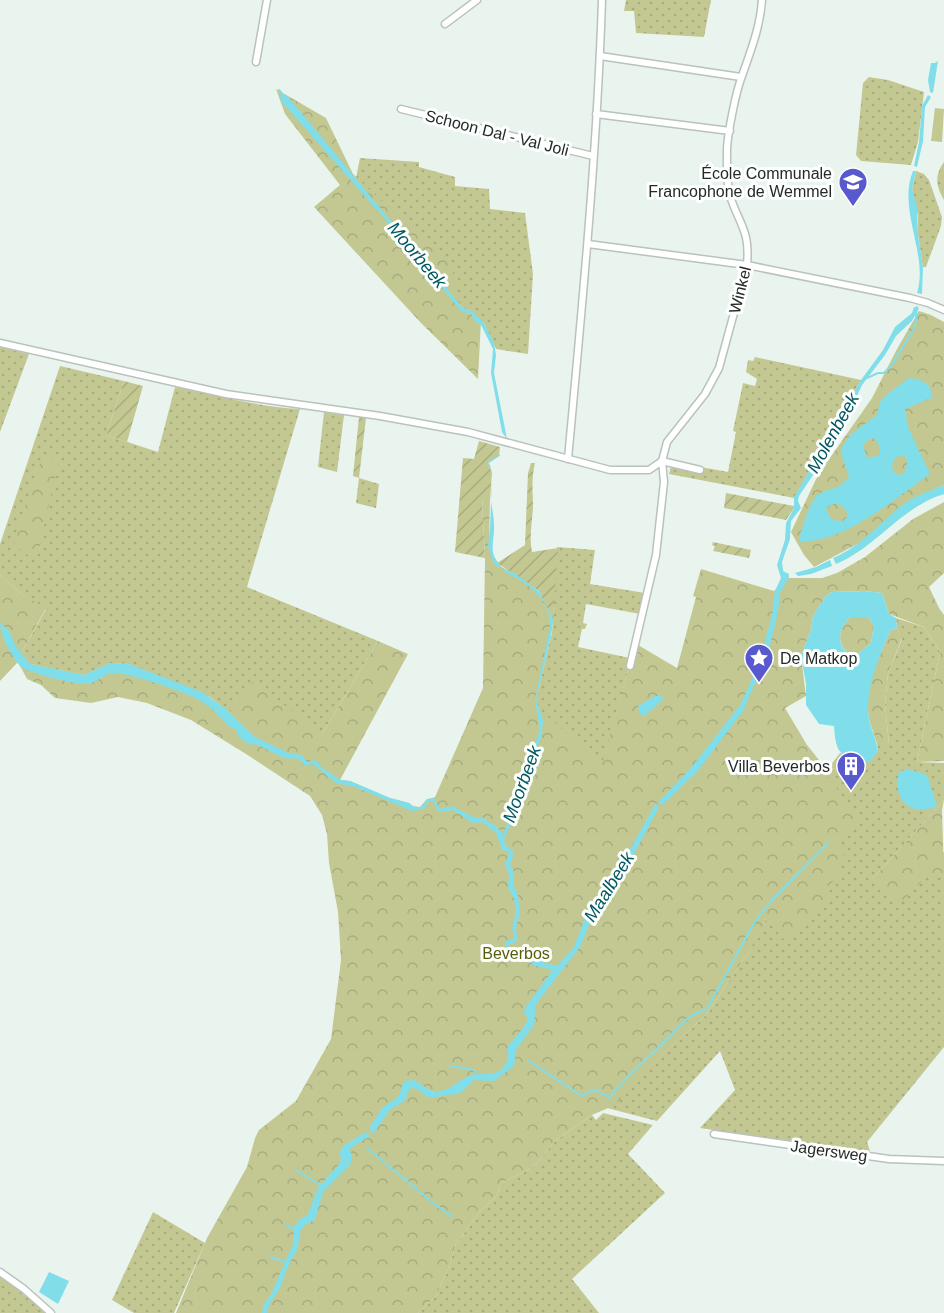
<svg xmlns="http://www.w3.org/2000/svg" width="944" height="1313" viewBox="0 0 944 1313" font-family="Arial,sans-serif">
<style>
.grass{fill:url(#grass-dots)}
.forest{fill:url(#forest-crowns)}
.garden{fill:url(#garden-furrows)}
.pitch{fill:#c3c892}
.water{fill:#80ddea;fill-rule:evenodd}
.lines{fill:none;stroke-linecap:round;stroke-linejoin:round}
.stream{stroke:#80ddea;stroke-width:2}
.minor-casing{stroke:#b9c2bd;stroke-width:9}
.minor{stroke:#fff;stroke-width:6}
.labels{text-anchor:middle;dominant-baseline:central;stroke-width:6;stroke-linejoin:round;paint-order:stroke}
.street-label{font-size:16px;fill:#252927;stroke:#fdfffe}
.poi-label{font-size:16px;fill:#252927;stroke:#fdfffe;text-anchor:end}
.park-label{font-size:16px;fill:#595c0a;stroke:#fdfffe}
.water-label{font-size:18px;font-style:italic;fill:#005861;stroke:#fdfffe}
</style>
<defs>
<pattern id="grass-dots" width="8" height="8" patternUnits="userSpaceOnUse" patternTransform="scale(1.5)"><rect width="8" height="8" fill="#c3c892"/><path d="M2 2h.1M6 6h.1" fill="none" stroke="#a7ac7e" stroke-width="1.8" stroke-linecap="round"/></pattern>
<pattern id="forest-crowns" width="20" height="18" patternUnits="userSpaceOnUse" patternTransform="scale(1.5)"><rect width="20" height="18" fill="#c3c892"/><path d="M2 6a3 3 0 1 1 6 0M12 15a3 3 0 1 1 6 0" fill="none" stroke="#a7ac7e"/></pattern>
<pattern id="garden-furrows" width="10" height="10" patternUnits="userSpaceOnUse" patternTransform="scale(1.5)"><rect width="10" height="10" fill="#c3c892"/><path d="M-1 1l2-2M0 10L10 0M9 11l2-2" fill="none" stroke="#a7ac7e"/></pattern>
</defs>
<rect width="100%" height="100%" fill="#eaf4ee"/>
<!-- grass -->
<g class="grass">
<polygon points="626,0 711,0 704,37 636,33 634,11 624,11"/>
<polygon points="869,77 888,80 924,92 918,142 911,165 861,161 856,155 863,83"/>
<polygon points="360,158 419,162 419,167 455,177 455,186 489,189 490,209 525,213 533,274 528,354 496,349 484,323 463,308 356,178"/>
<path d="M944,162V200C936,186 934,176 944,162Z"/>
<polygon points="916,171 924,174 929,180 942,217 941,226 926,267 923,267 918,235 918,216 912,189"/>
<polygon points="0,347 29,354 0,432"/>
<polygon points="755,357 861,380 839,419 831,424 824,446 794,498 669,474 671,466 699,472 701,467 728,472 736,432 733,431 743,383 755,386 757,379 746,372 748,360 753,361"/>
<path d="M60,366L124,381L106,435L158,452L175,387C217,395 258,407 300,409L247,587L378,641L322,734L230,713L210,697L129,664L110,663L84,675L30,664L21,654L46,609L19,592L0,575V544Z"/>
<polygon points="324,412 344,415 337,472 318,467"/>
<polygon points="359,478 379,484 376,508 356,503"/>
<polygon points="557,547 595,550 590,584 645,593 640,614 586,604 583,623 587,624 585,629 582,629 578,647 630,658 629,667 603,764 504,838 537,707 536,700 552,633"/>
<polygon points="896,618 924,627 940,652 917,762 944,763 944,800 872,879 944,852 944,1047 867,1142 871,1154 700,1128 735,1090 720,1051 657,1121 607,1108 630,1084 706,1015 750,950 753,939 773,909 836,869 818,799 827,770 840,753 855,759 870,761 878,751 877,744 889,744 885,704 888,673 902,639 897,628"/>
<polygon points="603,1113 653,1125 628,1154 665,1193 572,1279 599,1313 418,1313 436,1296 448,1269 456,1244 481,1210 495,1198 503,1182 528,1170 537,1163 555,1141 592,1115 596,1120"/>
<polygon points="153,1212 205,1243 174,1313 134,1313 112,1300"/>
<polygon points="0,1276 47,1313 0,1313"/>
</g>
<!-- forest -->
<g class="forest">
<polygon points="276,89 326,118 353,174 454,269 452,276 459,306 481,320 478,379 421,323 314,207 340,185 285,114"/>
<polygon points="919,311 931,315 944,322 944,485 909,501 863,541 814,567 804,555 791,532 818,475 872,398 897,349"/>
<polygon points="50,458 59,460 36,562 14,544 33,480 41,461"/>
<polygon points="482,498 490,499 489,549 500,566 532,585 544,598 553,619 551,636 536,700 537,707 602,764 629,667 632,668 638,645 677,668 696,597 693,596 701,569 774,591 788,578 822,578 837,573 865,557 913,519 944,502 944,573 929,587 939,608 944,615 944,761 917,762 940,652 924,627 889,614 882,593 865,591 832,592 826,596 813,616 811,630 801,656 806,696 785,708 807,745 827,770 826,775 861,819 840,840 846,851 836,869 841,874 826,888 832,894 786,942 766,919 750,950 706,1015 648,1068 615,1105 592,1115 555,1141 537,1163 528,1170 503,1182 495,1198 481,1210 456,1244 448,1269 436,1296 418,1313 176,1313 207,1238 247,1167 255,1138 259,1130 296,1101 331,1039 341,960 338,912 329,863 327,834 322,815 310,796 246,754 191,720 147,703 118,697 91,703 55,698 41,685 27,679 18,662 0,681 0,575 19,592 46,608 21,654 30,664 84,675 110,663 129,664 202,692 230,712 253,681 322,734 378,641 408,654 340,780 350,781 390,798 409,803 412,806 420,807 426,800 435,797 483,688 485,558"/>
<path d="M862,616L869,618L874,626L871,643L859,653L849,654C835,642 839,629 850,617Z"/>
<path d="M897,628L902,638L888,673L885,704L889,744H877C874,733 869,723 868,712C865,685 880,655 890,631Z"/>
<polygon points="944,800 942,810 944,875 928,875 899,904 872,879"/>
</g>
<!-- garden -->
<g class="garden">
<polygon points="124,381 143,386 127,442 106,435"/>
<polygon points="359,417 366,418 359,478 353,476"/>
<polygon points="479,441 500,447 499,456 488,462 492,473 490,499 482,499 485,558 455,552 463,458 474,459"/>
<path d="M531,463H535C531,479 533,492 533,508C532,523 529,537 532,552L558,548L553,619L539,591L497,563L525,545L528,473Z"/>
<polygon points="726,493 794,506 794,508 786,520 724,508"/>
<polygon points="713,542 751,550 749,558 713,551 715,546 712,545"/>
</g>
<!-- pitch -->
<polygon class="pitch" points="935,108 944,109 942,142 931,141"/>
<!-- water -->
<g class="water">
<polygon points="938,61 933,93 930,92 928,80 931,63 935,63"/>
<polygon points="284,94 290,99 462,307 472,311 484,323 494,343 496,355 494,373 507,439 502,432 491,373 493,349 481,325 475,321 471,314 461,311 392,227 281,101 280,98"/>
<polygon points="928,95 931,97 925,107 923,141 917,167 914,166 919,142 922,106"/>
<path d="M913,171H916L912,189L917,207L918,235L923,267L922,294L917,293C929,255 897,209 913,171Z"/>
<polygon points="914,307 919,308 912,321 896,336 885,355 862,385 856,398 849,405 841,425 833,433 829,451 799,496 798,501 801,508 791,521 790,539 782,562 783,571 789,574 789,577 780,593 778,612 768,653 743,711 697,772 662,805 659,801 690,769 741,704 760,660 772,615 775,591 781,578 777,565 785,540 786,523 794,508 794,497 824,446 830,427 839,419 861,380 883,350 895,327 912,313"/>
<path d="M909,378L917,379L928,384L933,397L905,409L908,427L930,474C896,498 843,544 800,541L799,538C803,527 810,499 819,494C834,486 836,492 849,477L841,453L842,447L851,434L877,415L880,402L885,396ZM871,438L875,439L878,442L880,455L867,458L863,445ZM903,455C909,458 907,467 904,473L900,475L895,473L892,468C893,461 895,456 903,455ZM834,504C842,504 848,509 847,517L843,521L832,520L826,510L829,506Z"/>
<path d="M499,455H501L489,463C495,476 490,487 491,501C492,509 494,517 494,525C495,541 487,553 501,566L498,568L493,562L488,546L490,528L492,477V471L488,464L489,461Z"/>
<path d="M944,485V494C901,507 877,547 836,564L833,558C861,546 878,525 901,506C914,496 929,491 944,485Z"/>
<polygon points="830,560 832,566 811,574 798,576 795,573 816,567"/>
<path d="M504,569L514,573L539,591L553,619L551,636L536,700L543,720L542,735L530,763L522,788L521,798L516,807L512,811V821L504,840L506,846L514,852L510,865L514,872L513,884L518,896L520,911L516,929L518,941L509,944L508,948L527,951L545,963L557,966L574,947L587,913L609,887L656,803L659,807L633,856L609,893L594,913L580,947L536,1004L534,1025L516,1050L514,1066L494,1081L474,1080L460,1093L429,1098L417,1089L412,1088L408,1091L406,1100L390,1110L373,1134L369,1128L383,1107L398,1097L404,1081L413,1080C421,1082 426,1090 433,1091C449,1093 455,1082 467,1077C480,1071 492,1078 503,1068C509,1062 506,1054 508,1046C516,1036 524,1030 528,1018L524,1013L525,1008L552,971C547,967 545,969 539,967C532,965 525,958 518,955C512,954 509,955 505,951V941L515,938L512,928L516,912L514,899L508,887L509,874L505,865L509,853L502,849L496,833L482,822L473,823L453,810L439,812L432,800L428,802L424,809L412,811L355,787L336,783L313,764L304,766L300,759L284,758L258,745L246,743L237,735L238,733C236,728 233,729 228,725C219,717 212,707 201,701C186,692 132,674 115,673C104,672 97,684 86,684C77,685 25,672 20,666C11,655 0,636 0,622L10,632L15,645L30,664L84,675L110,663L129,664L202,692L226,709L255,737L289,753L302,755L307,762L316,760L321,767L341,780L350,781L390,798L409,803L416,808L422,806L427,799L434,798L440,809L452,806L475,818L482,817L498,828L503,835L508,821L510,810L515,806L519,798V789L526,766L540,730L535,700L550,627C550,596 528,584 503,571Z"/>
<path d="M865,591L882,593L889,614L896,618L897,628L890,631C880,655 868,682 868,709C868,724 876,737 878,751L870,762C841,756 836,757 834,726L819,724L806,705V684L801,656L811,630L813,616L826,596L832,592ZM862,617L869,618L874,626L871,643L859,653L849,654C835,643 839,629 850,617Z"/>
<polygon points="655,696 661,696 664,699 644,716 640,714 638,706"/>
<path d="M908,769L925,774L928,778L937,806C910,818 892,799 899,772Z"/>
<polygon points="366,1132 370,1136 350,1148 352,1158 350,1165 323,1192 315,1220 306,1224 301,1230 297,1250 288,1266 280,1288 269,1305 267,1313 262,1313 264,1304 271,1294 293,1244 294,1227 298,1221 308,1214 318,1188 340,1163 341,1158 339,1153 344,1145"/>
<polygon points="49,1272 69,1281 58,1304 39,1292"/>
</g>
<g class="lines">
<!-- stream -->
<g class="stream">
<polyline points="279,90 285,97"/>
<polyline points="867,378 878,373 884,373 891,366 915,327 917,307"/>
<path d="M529,1061L582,1096L588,1092L596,1090L610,1098C625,1077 644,1061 663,1043C677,1030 687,1014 707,1009L754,923L771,901L829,842"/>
<polyline points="451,1066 474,1070 477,1075"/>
<polyline points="367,1148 432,1202 453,1217"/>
<polyline points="296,1170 322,1186"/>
<polyline points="286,1225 294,1229"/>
<polyline points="271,1257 285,1262"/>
</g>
<!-- minor casing -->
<g class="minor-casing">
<g id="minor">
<polyline points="445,24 477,0"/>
<polyline points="600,56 741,77"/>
<polyline points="256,62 267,0"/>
<polyline points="401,109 593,156"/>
<polyline points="596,114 730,131"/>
<polyline points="588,244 747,265 910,298 928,303 944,310"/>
<polyline points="0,343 226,394 380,416 468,432 610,470 649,470 662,461"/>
<path d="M568,459C582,307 597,153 602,0"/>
<polyline points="662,461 700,470"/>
<path d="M630,666L656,555L664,482L662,461L667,442L705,394L719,368L747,265C750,232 741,227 731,199C726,184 727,164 727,148C728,132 736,91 742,76C751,50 760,28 762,0"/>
<polyline points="714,1134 889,1159 944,1161"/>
<polyline points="0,1272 24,1289 51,1313"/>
</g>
</g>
<!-- minor -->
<use href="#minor" class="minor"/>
</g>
<!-- icons -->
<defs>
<g id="school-pin" transform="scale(1.5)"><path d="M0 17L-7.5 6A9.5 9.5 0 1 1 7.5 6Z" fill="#5858cf" stroke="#fdfffe"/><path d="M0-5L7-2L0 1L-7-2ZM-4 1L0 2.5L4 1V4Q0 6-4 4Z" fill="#fff"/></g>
<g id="sight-pin" transform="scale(1.5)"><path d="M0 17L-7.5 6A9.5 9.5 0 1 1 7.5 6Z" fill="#5858cf" stroke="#fdfffe"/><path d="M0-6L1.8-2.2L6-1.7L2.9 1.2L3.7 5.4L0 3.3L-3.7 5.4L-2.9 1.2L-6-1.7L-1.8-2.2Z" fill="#fff"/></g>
<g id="building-pin" transform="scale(1.5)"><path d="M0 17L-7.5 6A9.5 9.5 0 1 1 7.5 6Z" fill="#5858cf" stroke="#fdfffe"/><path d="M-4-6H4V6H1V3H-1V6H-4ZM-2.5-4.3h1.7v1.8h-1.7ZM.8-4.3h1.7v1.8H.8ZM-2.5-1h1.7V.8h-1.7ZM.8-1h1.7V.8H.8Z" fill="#fff"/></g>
</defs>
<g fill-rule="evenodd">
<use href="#school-pin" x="853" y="182"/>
<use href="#sight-pin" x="759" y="658"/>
<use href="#building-pin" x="851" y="766"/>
</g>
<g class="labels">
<!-- street labels -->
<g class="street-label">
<text transform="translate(497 133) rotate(14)">Schoon Dal - Val Joli</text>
<text transform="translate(740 290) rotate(-76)">Winkel</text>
<text transform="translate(829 1151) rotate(8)">Jagersweg</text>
</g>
<!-- poi labels -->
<g class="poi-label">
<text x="832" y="173">École Communale<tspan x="832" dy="18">Francophone de Wemmel</tspan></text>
<text x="780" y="658" text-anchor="start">De Matkop</text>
<text x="830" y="766">Villa Beverbos</text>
</g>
<!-- park labels -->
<g class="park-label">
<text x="516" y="953">Beverbos</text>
</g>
<!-- water labels -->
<g class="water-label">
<text transform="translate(417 255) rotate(50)">Moorbeek</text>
<text transform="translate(833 433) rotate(-61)">Molenbeek</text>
<text transform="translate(522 784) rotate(-70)">Moorbeek</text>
<text transform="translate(609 887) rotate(-58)">Maalbeek</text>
</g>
</g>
</svg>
